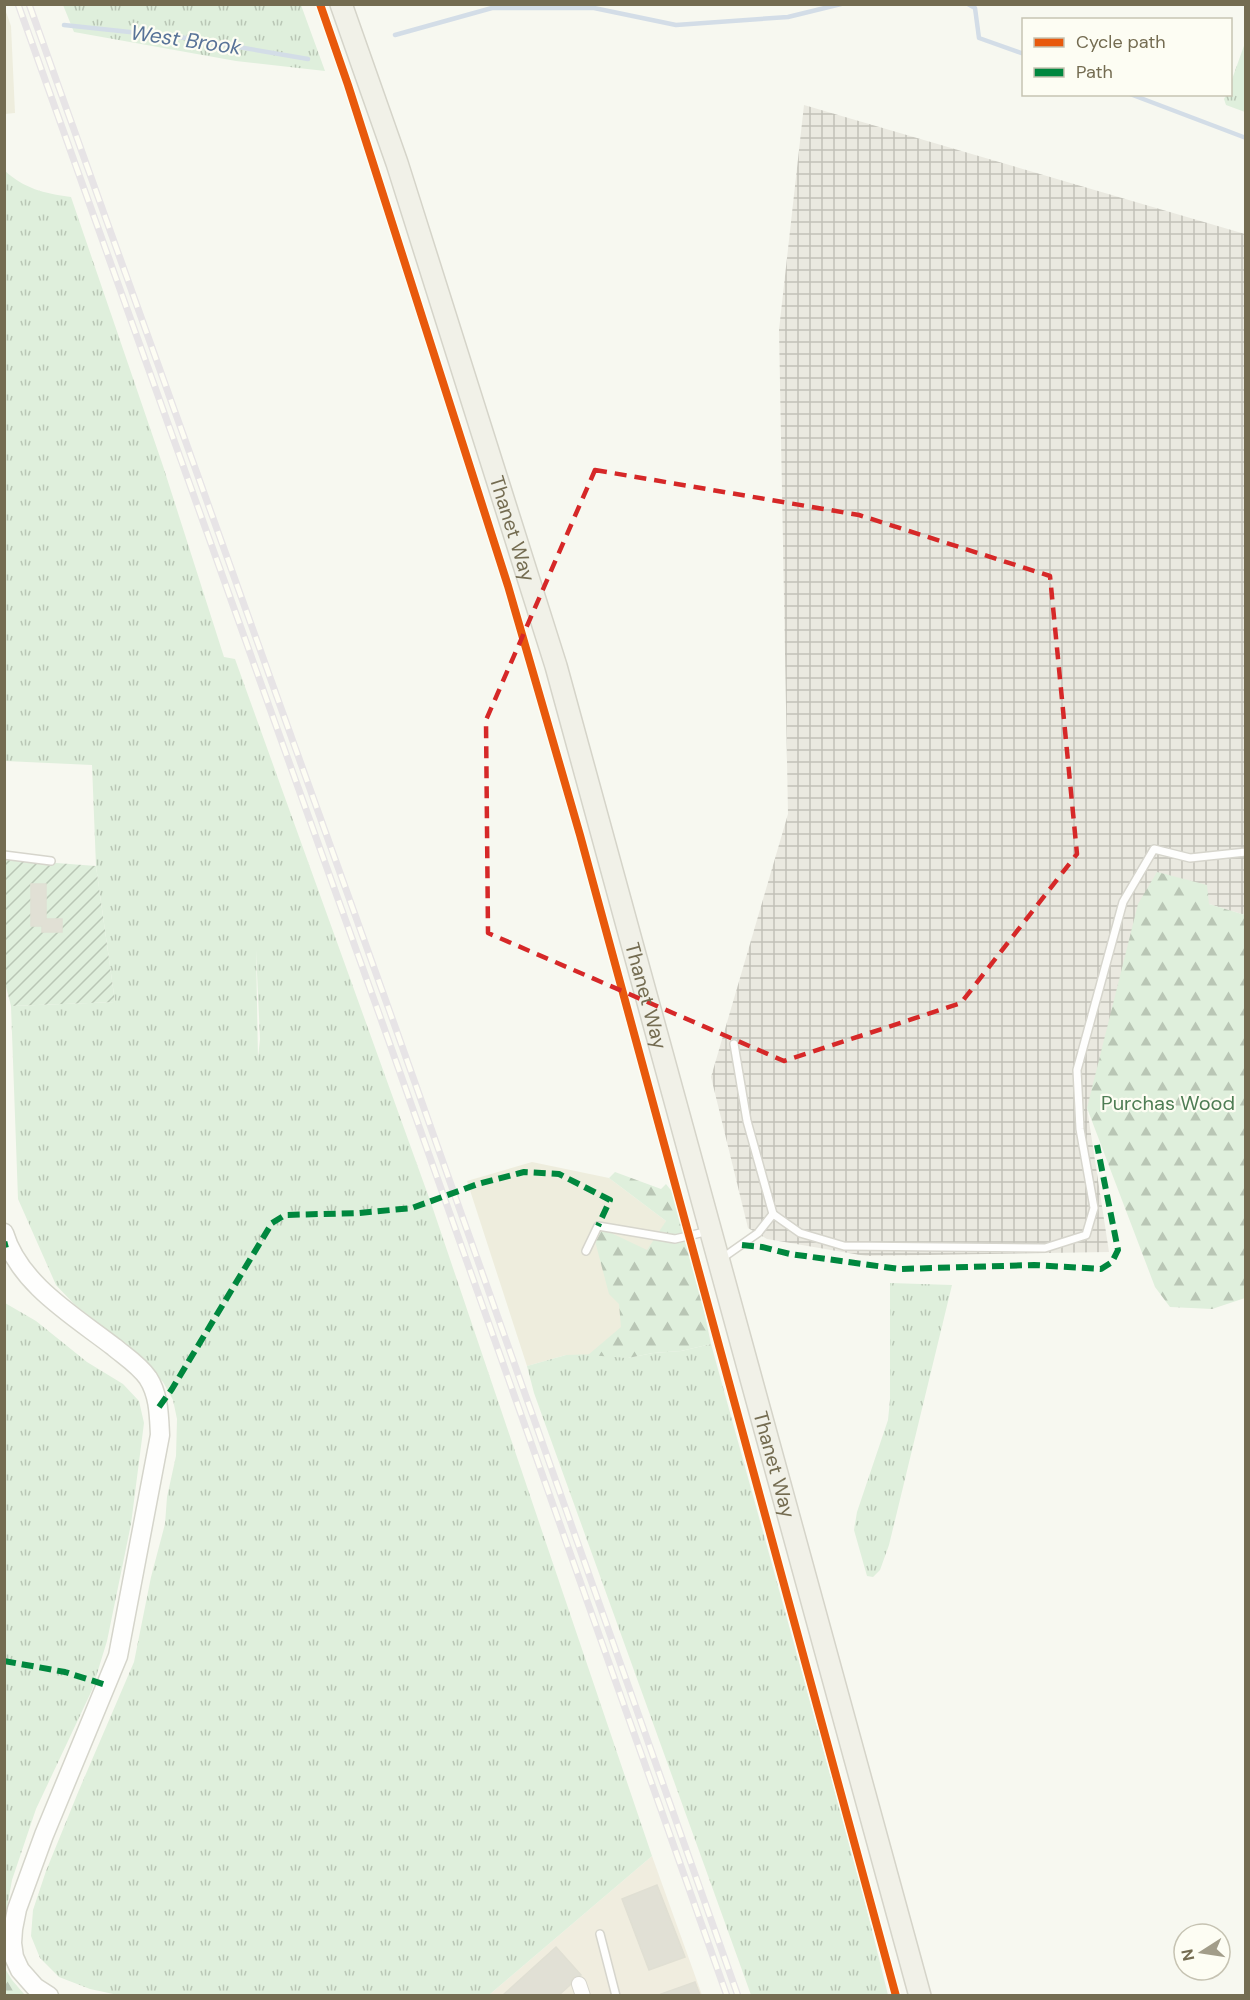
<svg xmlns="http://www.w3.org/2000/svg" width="1250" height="2000" viewBox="0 0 1250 2000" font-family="'DM Sans',sans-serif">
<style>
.residential{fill:#eeeddd}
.commercial{fill:#f0eddf}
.industrial{fill:url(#industrial-grid)}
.grass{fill:url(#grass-tufts);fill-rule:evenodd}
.forest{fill:url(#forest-firs)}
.garden{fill:url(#garden-furrows);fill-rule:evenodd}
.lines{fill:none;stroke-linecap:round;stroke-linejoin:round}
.stream{stroke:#d3dde7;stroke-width:4.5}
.building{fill:#e1e0d5;stroke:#e0dfd3;stroke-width:1.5}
.lane-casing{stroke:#d6d5cc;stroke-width:10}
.street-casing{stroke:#d6d5cc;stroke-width:16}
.secondary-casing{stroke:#d5d5cb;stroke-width:21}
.primary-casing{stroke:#d5d4c9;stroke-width:24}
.lane{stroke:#fefefd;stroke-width:7}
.street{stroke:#fefefd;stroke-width:14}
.secondary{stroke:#fefefd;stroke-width:18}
.primary{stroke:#f1f1e8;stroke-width:21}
.rail-casing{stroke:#e7e4e6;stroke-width:7}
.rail{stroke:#fdfdf3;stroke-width:4.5;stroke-dasharray:14;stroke-linecap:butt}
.quiet{stroke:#00873e;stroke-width:6;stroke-dasharray:12 6;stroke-linecap:butt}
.cycleway-casing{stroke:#fdfdf3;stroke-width:11}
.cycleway{stroke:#e8590c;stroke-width:8}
.marked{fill:none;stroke:#d62828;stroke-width:4.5;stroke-dasharray:12 8;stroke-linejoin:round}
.labels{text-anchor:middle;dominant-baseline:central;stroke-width:4.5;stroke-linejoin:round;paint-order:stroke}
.street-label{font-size:20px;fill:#746c51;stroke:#fdfdf3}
.park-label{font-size:20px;fill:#4e7d54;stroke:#fdfdf3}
.water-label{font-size:21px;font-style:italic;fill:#587398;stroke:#fdfdf3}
</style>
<defs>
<pattern id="industrial-grid" width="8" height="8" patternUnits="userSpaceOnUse" patternTransform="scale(1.5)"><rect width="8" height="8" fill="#eae9e0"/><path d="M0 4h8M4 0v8" fill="none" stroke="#c2c1b8"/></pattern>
<pattern id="grass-tufts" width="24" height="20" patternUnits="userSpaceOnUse" patternTransform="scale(1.5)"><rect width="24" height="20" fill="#dfefdc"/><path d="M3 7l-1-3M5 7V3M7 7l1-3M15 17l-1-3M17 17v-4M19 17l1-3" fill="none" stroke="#b9c6b5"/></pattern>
<pattern id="forest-firs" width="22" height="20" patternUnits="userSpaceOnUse" patternTransform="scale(1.5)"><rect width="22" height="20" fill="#dfefdc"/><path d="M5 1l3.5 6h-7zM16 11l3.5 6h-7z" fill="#b9c6b5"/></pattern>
<pattern id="garden-furrows" width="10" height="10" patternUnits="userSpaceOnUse" patternTransform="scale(1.5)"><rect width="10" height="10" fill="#dfefdc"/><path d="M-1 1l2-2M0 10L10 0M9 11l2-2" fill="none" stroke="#b9c6b5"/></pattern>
</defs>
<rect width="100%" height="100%" fill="#f7f8f0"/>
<!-- residential -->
<g class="residential">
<polygon points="5,9 11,26 15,113 5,114"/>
<polygon points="532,1162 609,1178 666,1221 628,1358 566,1355 527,1366 467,1181"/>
</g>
<!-- commercial -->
<polygon class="commercial" points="652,1856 702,1995 489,1995"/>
<!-- industrial -->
<polygon class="industrial" points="804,105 1245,234 1245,915 1209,904 1087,1108 1109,1252 866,1256 767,1239 748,1228 711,1077 788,814 779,330"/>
<!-- grass -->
<g class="grass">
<polygon points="63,5 301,5 325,71 236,61 74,32"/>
<polygon points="1245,43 1245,112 1226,105 1224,99 1226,95 1230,94 1231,82"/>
<path d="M4,170C25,189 43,193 71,197L163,466L224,657L235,659L432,1206L652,1856L489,1995H118L90,1989L59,1977L40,1958L31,1936L33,1910L46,1871L79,1790L134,1662L151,1577L165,1524L167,1497L176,1456L177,1419L173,1400L163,1382L154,1372L135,1352L74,1304L56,1285L18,1199L11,1006L115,1002L96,866L92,765L5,761ZM256,950L260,1039L258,1058Z"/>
<polygon points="890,1283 952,1285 889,1545 880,1570 873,1577 867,1576 854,1530 857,1512 888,1420 890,1400"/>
<polygon points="5,1303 36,1321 87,1362 123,1384 139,1401 144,1423 131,1524 107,1641 92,1690 36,1809 12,1880 5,1919"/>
<polygon points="711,1344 861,1886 888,1995 751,1995 534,1393 527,1366 566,1355 599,1354 628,1358 653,1353 681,1351"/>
</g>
<!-- forest -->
<g class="forest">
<polygon points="1157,872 1207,885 1209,904 1245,915 1245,1298 1212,1309 1170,1307 1155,1287 1087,1108 1138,904"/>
<polygon points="615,1172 661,1189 666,1184 677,1198 684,1215 686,1232 692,1253 711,1344 681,1351 653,1353 628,1358 588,1355 621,1327 619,1304 609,1294 595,1241 599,1230 605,1230 647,1250 666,1221 609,1178"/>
<polygon points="4,1967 12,1980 24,1994 5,1995"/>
</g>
<!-- garden -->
<path class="garden" d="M4,859L96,866L115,1002L11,1006L4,979ZM46,884V919H61L62,932H42V926L31,925V885Z"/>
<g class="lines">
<!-- stream -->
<g class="stream">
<polyline points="968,4 975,8 979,38 1024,54"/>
<polyline points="64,25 186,38 308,59"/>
<polyline points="395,35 492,8 594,8 676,25 788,17 841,4"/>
<polyline points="1130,94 1246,138"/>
</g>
</g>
<!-- building -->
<g class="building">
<polygon points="31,884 46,884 46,919 62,919 62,932 42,932 42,926 31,926"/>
<polygon points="657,1885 685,1957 649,1970 622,1899"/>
<polygon points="556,1947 581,1975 573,1978 570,1985 559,1995 503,1995"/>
<polygon points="695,1982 700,1995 662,1995 661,1994"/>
</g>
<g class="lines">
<!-- lane casing -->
<g class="lane-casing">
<g id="lane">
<polyline points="4,855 51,861"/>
<polyline points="773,1214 800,1233 844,1246 1045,1248 1086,1235 1094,1208 1080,1129 1077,1070 1123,902 1154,849 1190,858 1246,852"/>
<polyline points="586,1251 598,1226 675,1239 709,1231"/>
<polyline points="721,1259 758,1233 773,1214 747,1121 734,1044"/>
<polyline points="600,1934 616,1996"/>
</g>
</g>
<!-- street casing -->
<g class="street-casing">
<polyline id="street" points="579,1984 583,1996"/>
</g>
<!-- secondary casing -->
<g class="secondary-casing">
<path id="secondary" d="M4,1233C19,1284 74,1316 114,1347C126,1357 139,1365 148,1378C159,1395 159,1416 160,1435L118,1656L44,1835L17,1909L13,1929L12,1943L14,1957L20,1970L35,1987L49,1996"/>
</g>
<!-- primary casing -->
<g class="primary-casing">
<g id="primary">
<path id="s1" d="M341,4L397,163L556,666L920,1996"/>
</g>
</g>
<!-- lane -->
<use href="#lane" class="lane"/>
<!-- street -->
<use href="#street" class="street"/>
<!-- secondary -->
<use href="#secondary" class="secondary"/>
<!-- primary -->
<use href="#primary" class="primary"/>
<!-- rail casing -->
<g class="rail-casing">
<g id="rail">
<polyline points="18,4 387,1036 727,1996"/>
<polyline points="29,4 397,1032 738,1996"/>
</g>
</g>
<!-- rail -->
<use href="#rail" class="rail"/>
<!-- quiet -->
<g class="quiet">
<polyline points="4,1245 8,1244"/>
<polyline points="742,1245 762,1247 790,1254 899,1269 1034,1265 1101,1269 1112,1262 1118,1250 1097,1145"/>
<polyline points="159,1407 172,1389 272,1223 285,1215 359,1213 412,1208 478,1184 524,1172 559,1174 610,1200 598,1226"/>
<polyline points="4,1661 65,1672 106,1685"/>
</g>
<!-- cycleway casing -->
<g class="cycleway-casing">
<polyline id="cycleway" points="320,4 348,85 508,586 580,835 896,1996"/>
</g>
<!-- cycleway -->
<use href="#cycleway" class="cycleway"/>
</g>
<!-- marked area -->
<path class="marked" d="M595,470L859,515L1050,576L1077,854L961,1003L784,1061L488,933L486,720Z"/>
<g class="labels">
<!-- street labels -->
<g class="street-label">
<text stroke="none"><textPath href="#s1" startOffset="552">Thanet Way</textPath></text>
<text stroke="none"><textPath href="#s1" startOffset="1038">Thanet Way</textPath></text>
<text stroke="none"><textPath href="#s1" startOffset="1524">Thanet Way</textPath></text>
</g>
<!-- park labels -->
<g class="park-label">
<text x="1168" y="1103">Purchas Wood</text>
</g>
<!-- water labels -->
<g class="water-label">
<text transform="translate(186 40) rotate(8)">West Brook</text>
</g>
</g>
<!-- border -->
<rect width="1250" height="2000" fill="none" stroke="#746c51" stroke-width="12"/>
<!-- legend -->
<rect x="1022" y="18" width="210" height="78" fill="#fdfdf3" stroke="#c6c3b2" stroke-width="1.5"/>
<rect x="1034" y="38" width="30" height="9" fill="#e8590c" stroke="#c6c3b2" stroke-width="1.5"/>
<text x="1076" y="48" font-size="18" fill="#746c51">Cycle path</text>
<rect x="1034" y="68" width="30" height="9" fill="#00873e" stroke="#c6c3b2" stroke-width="1.5"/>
<text x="1076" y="78" font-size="18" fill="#746c51">Path</text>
<!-- north arrow -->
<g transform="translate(1202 1952) rotate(258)"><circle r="28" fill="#fdfdf3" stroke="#c6c3b2" stroke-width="1.5"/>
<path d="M0-4.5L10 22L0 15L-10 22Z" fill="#a29d89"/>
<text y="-9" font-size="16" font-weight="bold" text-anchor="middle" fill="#746c51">N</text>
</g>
</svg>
